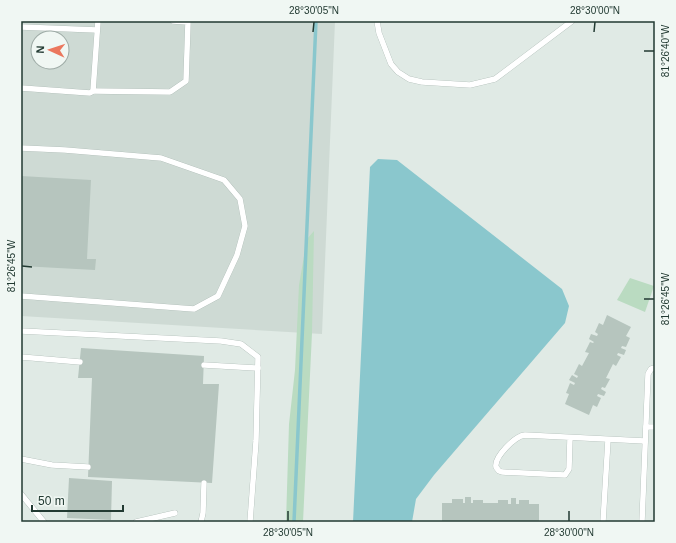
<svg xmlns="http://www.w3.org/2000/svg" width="676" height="543" viewBox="0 0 676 543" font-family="Arial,sans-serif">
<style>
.built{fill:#cedad4;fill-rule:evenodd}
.green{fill:#badbc1}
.water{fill:#8ac7cd}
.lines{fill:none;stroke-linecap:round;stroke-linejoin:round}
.stream{stroke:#8ac7cd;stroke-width:3.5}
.building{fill:#b6c5be}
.service-casing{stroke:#a3b2ac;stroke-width:6}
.service{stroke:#fff;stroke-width:5.5}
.ticks{fill:none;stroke:#223a32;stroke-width:1.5}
.neatline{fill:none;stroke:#223a32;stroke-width:1.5}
.ticks-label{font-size:10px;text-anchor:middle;fill:#223a32}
</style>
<rect width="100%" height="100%" fill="#e0eae5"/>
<!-- built -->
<path class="built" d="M21,21H335L322,334L21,316ZM38,38H62V62H38Z"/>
<!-- green -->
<g class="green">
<polygon points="314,231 312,333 303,522 286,522 289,424 295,370 299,285 307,239"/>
<polygon points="630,278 654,286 645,312 617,300"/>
</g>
<!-- water -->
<polygon class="water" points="378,159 397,160 562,289 569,306 565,323 434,475 416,499 412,522 353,522 370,167"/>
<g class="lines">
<!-- stream -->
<polyline class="stream" points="294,522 316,21"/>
</g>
<!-- building -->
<g class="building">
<polygon points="21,176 91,180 87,259 96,259 95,270 21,266"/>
<polygon points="607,315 631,327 626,336 630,338 626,347 622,346 621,348 626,350 624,355 618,353 617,355 621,357 616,366 613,364 606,378 610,379 605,388 602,387 601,389 606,392 604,396 598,394 597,396 601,398 597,407 593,405 589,415 565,404 569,394 566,393 570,383 574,385 575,383 569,380 572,375 577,378 578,376 574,374 579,364 582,366 589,353 585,352 590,342 593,343 594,342 589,339 591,334 597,336 598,334 595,332 599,323 603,325"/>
<polygon points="81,348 204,356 203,384 219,384 212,483 88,477 92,378 78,378"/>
<polygon points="69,478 112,481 111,520 67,518"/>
<polygon points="465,497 471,497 471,503 473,503 473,500 483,500 483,503 498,503 498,500 508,500 508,504 511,504 511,498 516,498 516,504 519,504 519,500 529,500 529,504 539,504 539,522 442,522 442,503 452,503 452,499 463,499 463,503 465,503"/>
</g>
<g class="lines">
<!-- service casing -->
<g class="service-casing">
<g id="service">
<polyline points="377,21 379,33 391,64 398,72 409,79 422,82 470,85 495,79 572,21"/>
<polyline points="21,27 97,30"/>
<polyline points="21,88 90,93 93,91 98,21"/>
<polyline points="93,91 170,92 186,81 188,22 173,21"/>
<polyline points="21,148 65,150 161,158 224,180 240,199 245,226 237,255 218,296 194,309 21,296"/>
<polyline points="21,331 221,341 241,344 258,357 256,441 250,522"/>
<polyline points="21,357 80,362"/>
<polyline points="204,365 258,368"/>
<polyline points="646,427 655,427"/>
<path d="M570,438L569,469L565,475L502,472L499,471L496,467C494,457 515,436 525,435L645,441"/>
<polyline points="21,459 52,465 88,467"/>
<polyline points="21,494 44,522"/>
<polyline points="136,522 175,513"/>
<polyline points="201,522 203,513 204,483"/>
<polyline points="603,522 608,440"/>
<polyline points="642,522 648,374 651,369 655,368"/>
</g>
</g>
<!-- service -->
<use href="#service" class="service"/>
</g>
<!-- ticks -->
<path class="ticks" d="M313,32L314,22M594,32L595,22M644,51H654M22,266L32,267M644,299H654M288,521V511M569,521V511"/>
<!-- border -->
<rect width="676" height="543" fill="none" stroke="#f0f7f3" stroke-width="44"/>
<!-- north arrow -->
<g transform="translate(50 50) rotate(273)"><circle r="19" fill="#f0f7f3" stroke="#9eaba6"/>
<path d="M0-3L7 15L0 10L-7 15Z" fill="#eb775d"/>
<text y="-6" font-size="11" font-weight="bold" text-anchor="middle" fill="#223a32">N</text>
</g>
<!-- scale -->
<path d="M32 505v6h91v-6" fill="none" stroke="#223a32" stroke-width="2"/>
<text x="38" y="505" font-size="12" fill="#223a32" stroke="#f0f7f3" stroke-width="3" paint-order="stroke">50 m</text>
<rect x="22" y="22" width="632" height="499" class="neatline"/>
<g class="ticks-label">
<text x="314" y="14">28°30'05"N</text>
<text x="595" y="14">28°30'00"N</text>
<text transform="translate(665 51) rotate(-90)" y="4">81°26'40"W</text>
<text transform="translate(11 266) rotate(-90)" y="4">81°26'45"W</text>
<text transform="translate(665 299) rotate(-90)" y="4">81°26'45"W</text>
<text x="288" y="536">28°30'05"N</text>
<text x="569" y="536">28°30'00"N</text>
</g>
</svg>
